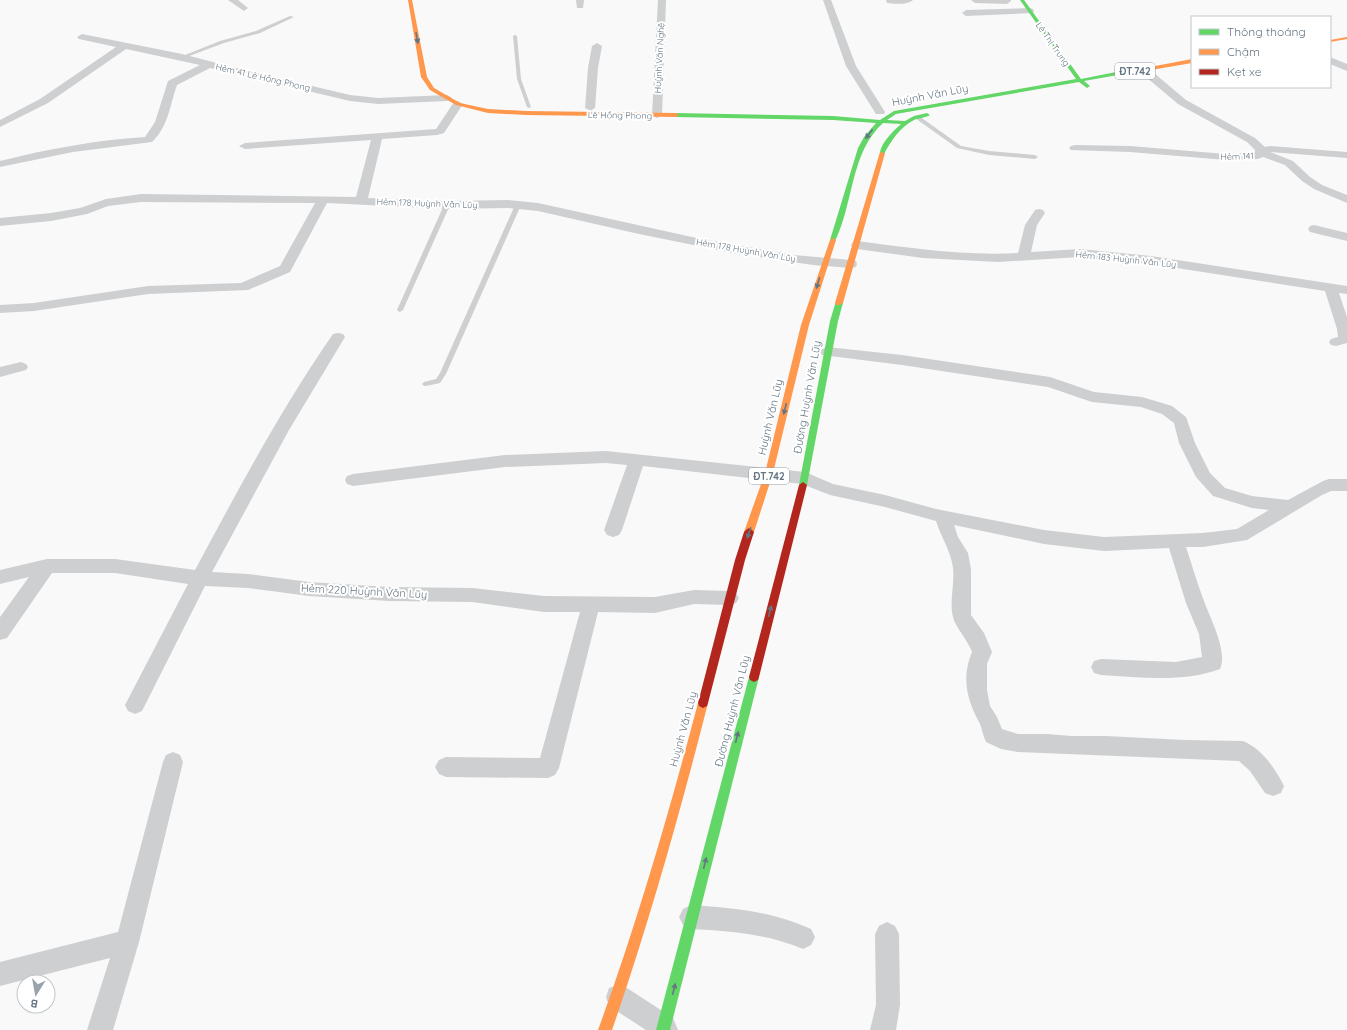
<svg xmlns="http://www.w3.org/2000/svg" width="1347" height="1030" viewBox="0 0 1347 1030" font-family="Quicksand,sans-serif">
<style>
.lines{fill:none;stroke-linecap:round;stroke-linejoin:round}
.lane{fill:#cecfd0;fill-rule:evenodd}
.street{fill:#cecfd0;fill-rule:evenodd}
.fast{fill:#63d668;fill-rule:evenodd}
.slow{fill:#ff974d;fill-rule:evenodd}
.jam{fill:#b3261e;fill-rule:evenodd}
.oneway{fill:#657683}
.labels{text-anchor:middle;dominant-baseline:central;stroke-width:4;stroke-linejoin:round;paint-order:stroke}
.far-street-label{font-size:9px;fill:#657683;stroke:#fff}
.shield{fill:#fff;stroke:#939fa8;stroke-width:1}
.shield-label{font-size:10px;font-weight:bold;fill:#657683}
.street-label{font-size:11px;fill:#657683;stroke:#fff}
</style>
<rect width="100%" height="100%" fill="#f9f9f9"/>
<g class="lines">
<!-- lane -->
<g class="lane">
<polygon points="290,16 294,17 260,33 224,43 184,58 180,57 220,41 256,31"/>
<polygon points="515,35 517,36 521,79 531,107 529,108 527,107 517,79 513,36"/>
<polygon points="915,116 919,116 961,146 989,151 1035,155 1038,157 1035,159 989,155 957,148 915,118"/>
<polygon points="447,203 450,205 403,310 400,312 398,311 397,310 444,205"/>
<polygon points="518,203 521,205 446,374 440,383 426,386 424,386 422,384 424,382 436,379 440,373 515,205"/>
</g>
<!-- street -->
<g class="street">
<polygon points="228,0 238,0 248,8 244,11"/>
<polygon points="576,0 584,0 583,8 577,8"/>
<polygon points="658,0 666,0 662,115 657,118 652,115"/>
<polygon points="823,0 831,0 856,66 885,112 884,114 876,114 846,66"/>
<path d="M886,0H913C908,5 894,4 887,3Z"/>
<polygon points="971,0 1011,0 1011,1 1007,4 975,3"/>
<polygon points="1030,8 1033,9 1034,11 1033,13 966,16 962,13 966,10"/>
<path d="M82,34L182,54L240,69L350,95L378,98L447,95L452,98L447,101L378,104L350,101L210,68L177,85C170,105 168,127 152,142L73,152L0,167V161C48,149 96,140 145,137L155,122L168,81L200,65L126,49L48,103L0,127V120L40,99L116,47L79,39L77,37Z"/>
<polygon points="597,43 602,46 598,68 595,108 590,111 585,108 588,68 592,46"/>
<polygon points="1330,57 1347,64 1347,71 1330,64"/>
<polygon points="1150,72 1154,73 1186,100 1255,138 1265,147 1269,146 1347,152 1347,158 1270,152 1293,161 1310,177 1322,185 1347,195 1347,203 1314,189 1302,181 1285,165 1263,157 1258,159 1226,160 1130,152 1071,150 1069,148 1071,146 1075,145 1130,146 1226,154 1255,152 1255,150 1247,142 1178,104 1146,77 1145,75"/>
<polygon points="458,101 463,104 444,133 437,135 382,139 368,198 447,201 508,200 538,203 701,239 794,255 851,260 856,261 857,264 856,267 851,268 813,265 738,254 639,234 538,211 508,208 447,209 327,203 290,272 248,290 148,294 34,311 0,313 0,305 34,303 148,286 241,283 280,266 315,203 141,202 108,206 87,214 51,221 0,226 0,218 51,213 80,208 106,199 141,194 356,197 371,140 245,149 239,146 245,143 436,129 454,102"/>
<path d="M1039,209L1043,210L1045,213L1037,225L1031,252L1080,249L1151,256L1347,286V294L1339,293L1347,317V343L1336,346L1331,345L1329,342L1331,339L1338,337L1337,329L1325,291L1151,264L1080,257L998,262L923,258L857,249L853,248L851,245L853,242L857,241C910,248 964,256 1018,253L1025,225L1035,210Z"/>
<polygon points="1314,225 1347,233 1347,241 1310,232 1308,229 1310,226"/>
<path d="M338,333L343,334L345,337L289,430L212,572L248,574L309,582L389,587L472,588L544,596L655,597L694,590L730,591L736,593L739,598L736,603L730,605L694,604L655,613L598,612L559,768L555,775L548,778L446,777L439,774L435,767L439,760L446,757L540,758L580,612H544L472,602L389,601L309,596L248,588L205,586L142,711L135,714L128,711L125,705L188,584L115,573H52L7,638L0,640V617L29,577L0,584V570L47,559H115L195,570C238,490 281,409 333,334Z"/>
<path d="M827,347L902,355L1050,377L1094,392L1142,397L1172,406L1186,417L1195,443L1210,473L1225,488L1252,496L1288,500L1323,481L1329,479H1347V491H1331L1322,495L1247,540L1203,547H1186C1192,565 1197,583 1204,601C1210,618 1228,651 1220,669C1182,683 1141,677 1101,675L1094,673L1091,667L1094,661L1101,659L1176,662L1202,657L1199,634L1186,603L1169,548L1104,551L1044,544L954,525L958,537L968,553L971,569V615L984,633L992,652L987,664V690L990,706L997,717L1002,729L1018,734H1047L1072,736H1106L1185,740L1243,741C1261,748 1276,769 1284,786L1281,793L1273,796L1265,793L1250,771L1239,761L1018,752L1001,749L986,742C983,736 982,729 980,724C967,700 961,678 972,652C968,640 955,627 953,617C949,603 955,582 953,568C951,551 941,537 936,521L885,507L830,495L802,484L643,466L622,530L619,535L613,537L607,535L604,530L627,465L606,463L505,467L353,486L347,484L345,480L347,476L353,474L505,455L606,451L805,472L833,484L885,495L936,509L1044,530L1104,537L1203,533L1237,529L1269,510L1252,508L1213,496L1196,477L1179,443L1174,423L1162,414L1141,407L1092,402L1048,387L902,365L822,355L820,352L822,349Z"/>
<polygon points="21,362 26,364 28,367 26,370 0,377 0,367"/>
<polygon points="173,752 180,755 183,762 139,942 113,1030 87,1030 110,958 0,986 0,962 118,932 163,762 166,755"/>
<path d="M691,905C736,908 769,911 811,929L815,937L811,945L803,949C767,934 730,931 691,929L683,925L679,917L683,909Z"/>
<polygon points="887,922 895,926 899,934 900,1005 896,1030 870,1030 876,1005 875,934 879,926"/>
<polygon points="618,985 627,988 673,1018 678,1030 646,1030 609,1006 606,997 609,988"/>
</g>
<!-- fast -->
<g class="fast">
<path d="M1020,0H1024L1081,79L1116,72L1118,73V75L1084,81L1090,86L1087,88L1079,82L896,114L887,120L905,121L914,116L927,113L930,115C925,118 919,118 914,120C900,127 891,141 884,154H880C880,144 893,131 901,124L883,123C850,153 854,203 835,241L833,242L830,240L858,148L864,137L876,123L833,120L676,117L673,115L676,113L833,116L880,120L894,111L1076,79Z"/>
<polygon points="836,301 839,301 843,303 838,321 807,485 803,488 799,485 830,321"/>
<polygon points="754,672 758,674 759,677 670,1030 656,1030 749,677 750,674"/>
</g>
<!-- slow -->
<g class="slow">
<polygon points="408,0 412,0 427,77 434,88 460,103 488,109 526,111 676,113 679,115 676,117 526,115 488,113 456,105 430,90 421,77"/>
<polygon points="1347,37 1347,39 1330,42 1330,40"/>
<polygon points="1192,59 1192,63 1116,76 1113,74"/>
<polygon points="880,152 885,153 843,303 839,305 836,305 835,303"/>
<polygon points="833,238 836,240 809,325 773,473 754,532 752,534 746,534 744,532 765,473 801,325 830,240"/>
<path d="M703,698L707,700L708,703C680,813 649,923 612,1030H598C637,923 669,813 698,703L699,700Z"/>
</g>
<!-- jam -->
<g class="jam">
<polygon points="803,482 807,485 759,677 758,680 754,682 750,680 749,677 799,485"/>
<polygon points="749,528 752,530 754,532 745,560 708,703 707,706 703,708 699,706 698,703 735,560 744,532 746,530"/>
</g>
</g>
<!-- one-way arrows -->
<defs><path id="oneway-solid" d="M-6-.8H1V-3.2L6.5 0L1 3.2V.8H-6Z"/></defs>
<g class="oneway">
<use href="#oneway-solid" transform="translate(417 38) rotate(80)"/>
<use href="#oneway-solid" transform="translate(869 134) rotate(127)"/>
<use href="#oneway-solid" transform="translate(818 283) rotate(107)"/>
<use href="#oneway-solid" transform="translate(785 409) rotate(103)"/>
<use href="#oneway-solid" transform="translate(749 533) rotate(108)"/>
<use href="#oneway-solid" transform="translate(770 611) rotate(-76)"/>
<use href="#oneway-solid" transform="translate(737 737) rotate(-76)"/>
<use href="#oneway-solid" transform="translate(705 863) rotate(-76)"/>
<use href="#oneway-solid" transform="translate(674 989) rotate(-76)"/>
</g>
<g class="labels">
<!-- far-street labels -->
<g class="far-street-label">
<text transform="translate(1053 44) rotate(55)">Lê Thị Trung</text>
<text transform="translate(659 58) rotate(-87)">Huỳnh Văn Nghệ</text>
<text transform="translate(263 77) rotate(13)">Hẻm 41 Lê Hồng Phong</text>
<text transform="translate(620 115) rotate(1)">Lê Hồng Phong</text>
<text transform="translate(1237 156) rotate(-2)">Hẻm 141</text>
<text transform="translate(427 203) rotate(2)">Hẻm 178 Huỳnh Văn Lũy</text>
<text transform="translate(746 250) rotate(10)">Hẻm 178 Huỳnh Văn Lũy</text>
<text transform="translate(1126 259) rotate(6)">Hẻm 183 Huỳnh Văn Lũy</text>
</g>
<!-- shield labels -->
<g class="shield">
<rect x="1115" y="63" width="40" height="16" rx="3"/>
<rect x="749" y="468" width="40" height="16" rx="3"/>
</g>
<g class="shield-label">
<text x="1135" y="71">ĐT.742</text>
<text x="769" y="476">ĐT.742</text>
</g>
<!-- street labels -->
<g class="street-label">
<text transform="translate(930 95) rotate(-11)">Huỳnh Văn Lũy</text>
<text transform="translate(807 397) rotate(-80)">Đường Huỳnh Văn Lũy</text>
<text transform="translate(770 417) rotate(-77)">Huỳnh Văn Lũy</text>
<text transform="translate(364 591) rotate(3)">Hẻm 220 Huỳnh Văn Lũy</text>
<text transform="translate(732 711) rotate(-76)">Đường Huỳnh Văn Lũy</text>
<text transform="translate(683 729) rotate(-75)">Huỳnh Văn Lũy</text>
</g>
</g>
<!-- legend -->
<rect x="1191" y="16" width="140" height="72" fill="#ffffff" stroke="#c1c8cd"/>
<rect x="1199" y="29" width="20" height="6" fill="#63d668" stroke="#c1c8cd"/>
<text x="1227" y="36" font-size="12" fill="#657683">Thông thoáng</text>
<rect x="1199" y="49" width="20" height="6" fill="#ff974d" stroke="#c1c8cd"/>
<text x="1227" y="56" font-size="12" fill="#657683">Chậm</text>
<rect x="1199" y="69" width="20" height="6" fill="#b3261e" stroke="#c1c8cd"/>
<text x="1227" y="76" font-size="12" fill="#657683">Kẹt xe</text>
<!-- north arrow -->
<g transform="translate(36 994) rotate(191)"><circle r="19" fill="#ffffff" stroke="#c1c8cd"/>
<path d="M0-3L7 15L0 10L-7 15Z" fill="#99a4ac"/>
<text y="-6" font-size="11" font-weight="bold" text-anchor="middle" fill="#657683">B</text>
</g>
</svg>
